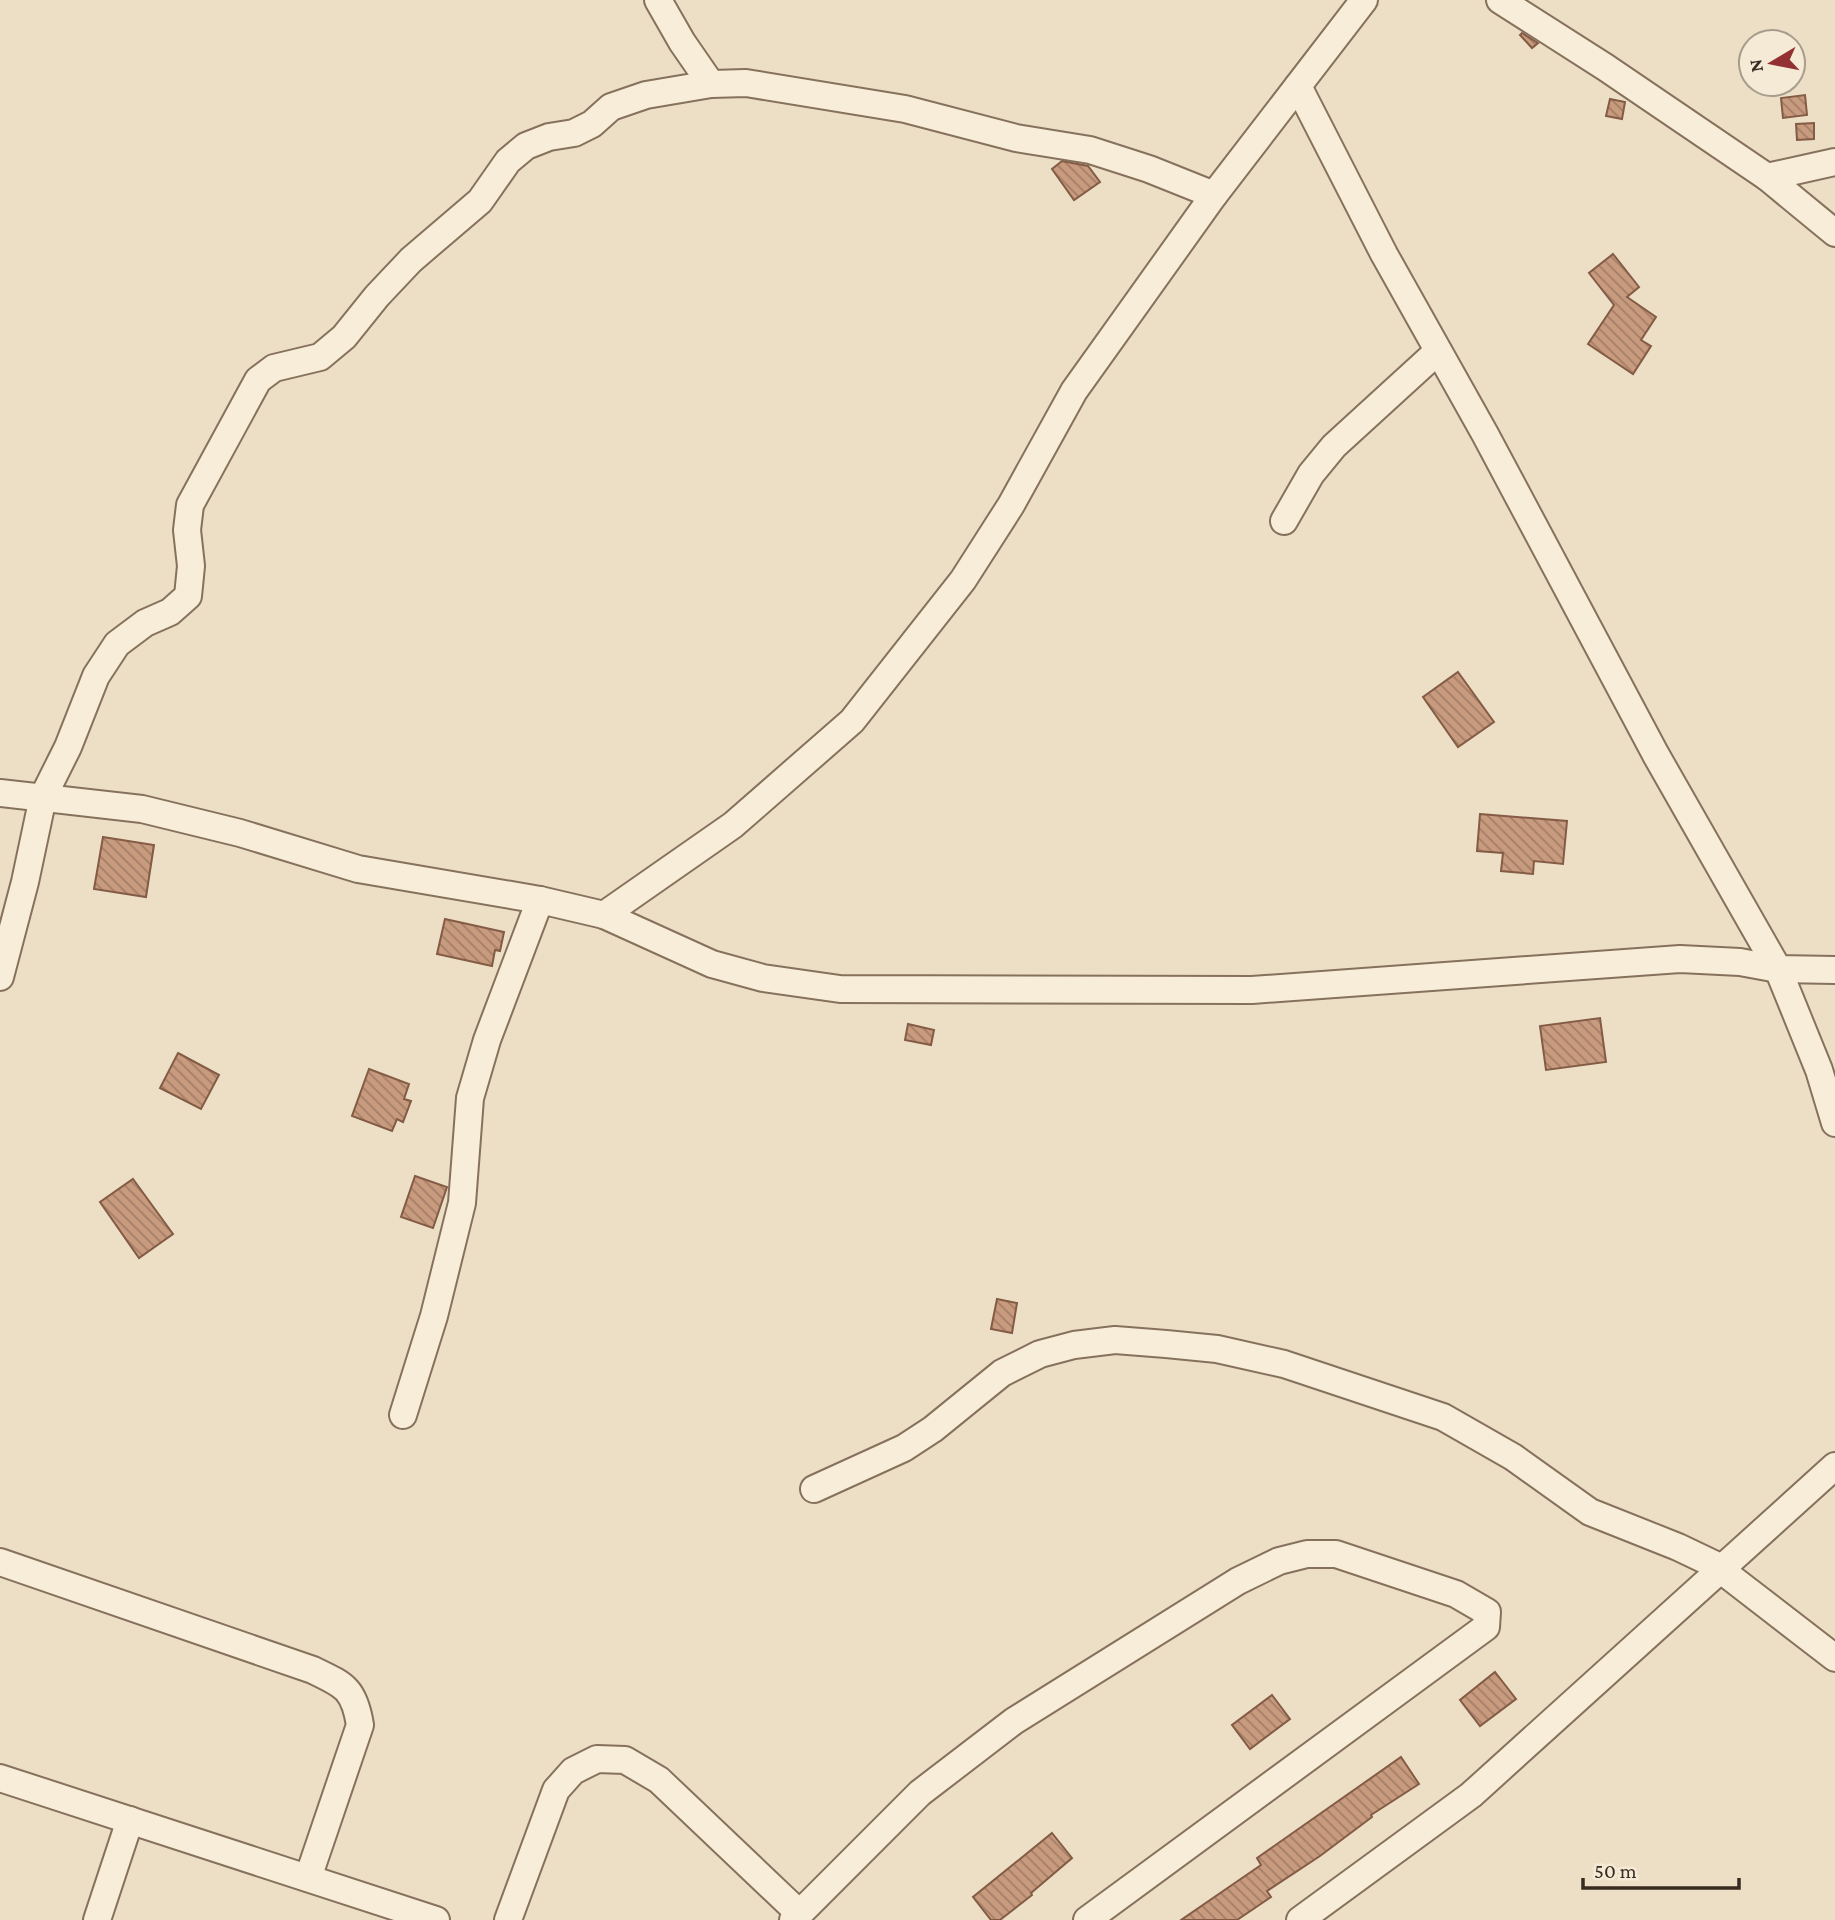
<svg xmlns="http://www.w3.org/2000/svg" width="1835" height="1920" viewBox="0 0 1835 1920" font-family="'Crimson Pro',serif">
<style>
.building{fill:url(#building-back-hatch);stroke:#845b44;stroke-width:2}
.lines{fill:none;stroke-linecap:round;stroke-linejoin:round}
.minor-casing{stroke:#86715c;stroke-width:30}
.minor{stroke:#f7edd9;stroke-width:26}
</style>
<defs>
<pattern id="building-back-hatch" width="6" height="6" patternUnits="userSpaceOnUse" patternTransform="scale(1.75)"><rect width="6" height="6" fill="#c89a7e"/><path d="M-1 5l2 2M0 0l6 6M5-1l2 2" fill="none" stroke="#a37e67"/></pattern>
</defs>
<rect width="100%" height="100%" fill="#ecdfc6"/>
<!-- building -->
<g class="building">
<polygon points="1522,33 1538,43 1532,48 1520,35"/>
<polygon points="1805,95 1807,115 1783,118 1781,98"/>
<polygon points="1610,99 1625,102 1622,119 1606,116"/>
<polygon points="1814,123 1814,139 1797,140 1796,124"/>
<polygon points="1062,161 1088,166 1100,182 1074,200 1052,169"/>
<polygon points="1613,254 1639,287 1627,297 1656,317 1641,340 1651,346 1633,374 1588,344 1614,305 1589,273"/>
<polygon points="1458,672 1494,722 1458,747 1423,697"/>
<polygon points="1480,814 1567,821 1563,864 1534,861 1533,874 1501,871 1503,853 1477,851"/>
<polygon points="103,837 154,845 146,897 94,889"/>
<polygon points="445,919 504,932 500,951 495,950 492,966 437,954"/>
<polygon points="1600,1018 1606,1062 1546,1070 1540,1026"/>
<polygon points="908,1024 934,1030 931,1045 905,1040"/>
<polygon points="178,1053 219,1075 201,1109 160,1088"/>
<polygon points="369,1069 409,1084 404,1099 411,1101 403,1122 397,1119 392,1131 352,1116"/>
<polygon points="415,1176 447,1187 433,1228 401,1217"/>
<polygon points="133,1179 173,1234 139,1258 100,1202"/>
<polygon points="997,1299 1017,1303 1012,1333 991,1329"/>
<polygon points="1495,1672 1516,1699 1480,1726 1460,1700"/>
<polygon points="1272,1695 1290,1719 1250,1749 1232,1725"/>
<polygon points="1401,1757 1419,1784 1371,1815 1372,1817 1320,1856 1267,1891 1271,1897 1237,1920 1181,1920 1261,1865 1257,1858"/>
<polygon points="1052,1833 1072,1858 1031,1893 1032,1895 1000,1920 991,1920 973,1897"/>
</g>
<g class="lines">
<!-- minor casing -->
<g class="minor-casing">
<g id="minor">
<polyline points="658,0 682,42 711,84"/>
<polyline points="1500,0 1605,67 1767,177 1835,233"/>
<polyline points="1298,86 1384,254 1485,434 1656,755 1778,969 1819,1070 1835,1123"/>
<polyline points="1767,177 1835,162"/>
<polyline points="1284,521 1311,474 1334,446 1438,351"/>
<polyline points="0,793 142,809 240,833 358,869 540,900 604,915 712,964 763,978 840,989 1252,990 1680,959 1740,962 1778,969 1835,970"/>
<polyline points="604,915 733,825 852,721 963,580 1011,505 1074,391 1214,195 1364,0"/>
<polyline points="0,977 25,882 43,797 68,747 96,676 117,644 145,623 170,612 188,596 191,566 187,530 190,505 258,380 274,368 320,357 344,337 377,296 411,260 480,201 508,161 526,146 549,137 574,133 592,124 611,107 646,95 711,84 746,83 905,109 1016,138 1090,150 1149,169 1214,195"/>
<polyline points="403,1415 434,1316 462,1203 470,1098 487,1040 540,900"/>
<polyline points="814,1489 904,1448 933,1429 1002,1373 1040,1354 1074,1345 1115,1340 1166,1344 1217,1349 1284,1364 1443,1417 1513,1457 1590,1512 1678,1547 1722,1568"/>
<path d="M0,1562L313,1670C344,1685 354,1688 360,1725L308,1878"/>
<polyline points="1721,1570 1835,1658"/>
<polyline points="0,1778 436,1920"/>
<polyline points="97,1920 130,1820"/>
<polyline points="508,1920 556,1790 573,1771 597,1759 625,1760 659,1780 799,1913"/>
<polyline points="793,1920 920,1793 1014,1721 1238,1581 1279,1561 1307,1554 1336,1554 1456,1594 1487,1612 1486,1627 1087,1920"/>
<polyline points="1300,1920 1471,1795 1835,1466"/>
</g>
</g>
<!-- minor -->
<use href="#minor" class="minor"/>
</g>
<!-- north arrow -->
<g transform="translate(1772 63) rotate(260)"><circle r="33" fill="#f4ead5" stroke="#a89d8d" stroke-width="2"/>
<path d="M0-5L12 26L0 18L-12 26Z" fill="#923034"/>
<text y="-10" font-size="19" font-weight="bold" text-anchor="middle" fill="#372a20">N</text>
</g>
<!-- scale -->
<path d="M1583 1878v10h156v-10" fill="none" stroke="#372a20" stroke-width="3.5"/>
<text x="1594" y="1878" font-size="21" fill="#372a20" stroke="#f4ead5" stroke-width="5" paint-order="stroke">50 m</text>
</svg>
